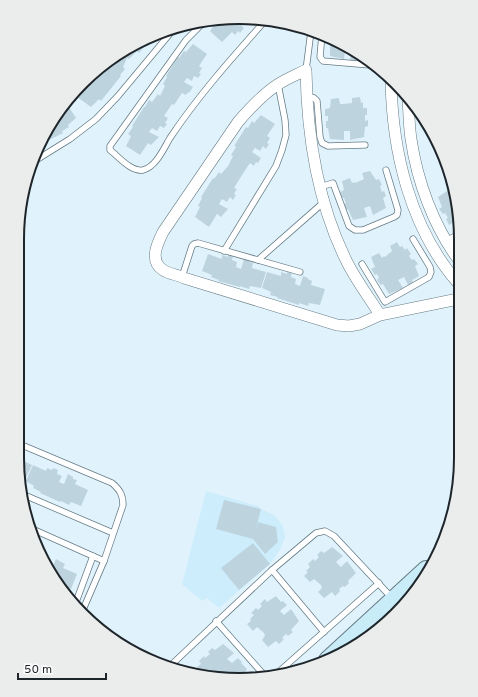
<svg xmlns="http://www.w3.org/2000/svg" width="478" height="697" viewBox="0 0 478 697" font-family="Overpass,sans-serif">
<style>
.built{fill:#cdedfc}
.building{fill:#bdd4df}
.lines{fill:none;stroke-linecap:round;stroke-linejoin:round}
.lane-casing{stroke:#667b85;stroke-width:7}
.street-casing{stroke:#667b85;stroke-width:12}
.secondary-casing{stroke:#667b85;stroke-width:18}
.lane{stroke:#fff;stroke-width:5.5}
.street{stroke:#fff;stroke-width:11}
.secondary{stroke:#c9ecf9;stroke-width:16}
.rim{fill:none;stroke:#1e262b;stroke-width:2}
</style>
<rect width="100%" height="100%" fill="#e0f3fc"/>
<!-- built -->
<polygon class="built" points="206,491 258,506 261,509 274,515 283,526 285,537 280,550 270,564 219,608 207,598 202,601 182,584"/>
<!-- building -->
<g class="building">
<polygon points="239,17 247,18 244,21 240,17 236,21 244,28 240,33 238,31 235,35 232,32 222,42 210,31 217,21"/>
<polygon points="155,34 139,53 137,51 129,59 127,58 123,67 125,69 120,75 121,76 101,101 99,99 91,107 77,97 86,85 83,83 85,80 91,76 96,80 99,76 95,73"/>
<polygon points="329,38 349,51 345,51 344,59 330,56 330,44 328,44"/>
<polygon points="193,44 207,54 199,66 202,68 199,73 201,74 198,78 194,76 192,81 187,78 184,82 193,87 189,93 188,92 186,95 182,93 174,105 172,104 164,116 168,118 165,123 167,124 164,128 160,126 157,131 152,128 149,132 159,137 151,145 148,143 140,155 126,146 131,136 128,134 133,127 132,126 144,107 145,107 149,100 152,102 158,94 160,96 165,86 163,84 167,77 166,76 178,57 179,58 184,51 186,52"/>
<polygon points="351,52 355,55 362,59 356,59 356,61 350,60"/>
<polygon points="360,97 361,103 363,102 363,108 367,108 367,115 365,115 365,121 368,120 368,126 365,127 364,137 350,140 350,131 344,131 344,140 330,139 328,128 326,128 326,121 328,121 328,116 325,116 325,109 330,108 331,99 339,98 340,104 343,104 352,103 352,98"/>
<polygon points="67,104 76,118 68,125 69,127 62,131 63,133 43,143 42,142 39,144 40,141"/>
<polygon points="261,115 275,124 267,136 270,138 267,143 269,144 266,149 263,146 260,151 255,148 252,152 261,158 258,163 256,162 254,166 250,163 242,175 234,188 237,189 234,194 236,195 233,200 230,197 227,202 222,199 219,204 228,209 221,217 217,214 209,227 195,217 200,207 198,206 202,198 201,197 213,178 214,179 219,172 221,174 228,166 233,156 231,155 236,147 234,146 246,127 248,128 252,121 254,123"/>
<polygon points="370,171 376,180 379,179 382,185 380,186 382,192 384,191 386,196 383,198 386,208 373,215 370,206 364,208 367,217 353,220 348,209 346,210 344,204 346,203 344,198 342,198 340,192 344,190 342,181 350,178 352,183 355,182 355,183 364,179 362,173"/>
<polygon points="450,189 454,197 457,196 457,227 455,228 452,223 449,225 446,219 448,218 445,213 443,214 439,209 442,207 438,197"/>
<polygon points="397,242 400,247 402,246 405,250 407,248 411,254 409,256 412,260 414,259 418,264 415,266 419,276 412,280 413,282 408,285 404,277 398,280 403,288 389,294 383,284 381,285 377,280 379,278 377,274 375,275 371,269 375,267 371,257 379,253 382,258 384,256 385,257 392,251 390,246"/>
<polygon points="208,254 222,259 222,255 228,257 228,254 233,256 232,260 237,262 236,267 241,269 244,259 249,261 249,262 253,263 252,268 266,272 261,288 250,286 249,289 240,286 240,287 218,281 219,280 211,277 212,275 202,271"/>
<polygon points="267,272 281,276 281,272 287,274 287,272 292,273 291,277 296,279 295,284 300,286 303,276 308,278 308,279 312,281 311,285 325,289 320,305 309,303 308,306 299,303 299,305 277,298 278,297 270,295 271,292 262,288"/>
<polygon points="17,453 21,455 19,459 32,465 25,480 20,477"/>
<polygon points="33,465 46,471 47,468 52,470 53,468 58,470 57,474 62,476 59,482 64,484 68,474 73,477 73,479 77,480 75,484 88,490 81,506 71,502 69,505 61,501 60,502 40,493 41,492 33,488 34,486 26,481"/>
<polygon points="224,500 261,509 255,532 258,522 276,527 278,542 265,554 253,539 216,529"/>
<polygon points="253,543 270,564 239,590 221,568"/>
<polygon points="332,547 343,556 336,562 341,567 347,561 356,573 348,581 349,583 345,587 343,586 339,589 340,591 335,596 332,592 324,598 318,592 322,588 321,585 314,579 310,582 304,576 308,572 306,571 310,567 308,564 313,559 315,561 319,557 317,555 321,551 324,553"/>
<polygon points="56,559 65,564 63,568 77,574 71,589 59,587 54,581 48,567 52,568"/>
<polygon points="276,596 281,602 283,601 287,605 280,611 284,615 291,609 299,621 291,630 293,632 288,636 286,634 282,638 284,639 279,644 276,641 268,647 262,640 265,636 264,633 257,627 253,631 247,624 251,621 250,619 254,615 251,613 256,608 258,610 262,606 260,604 265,599 267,602"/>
<polygon points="223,644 234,653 227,659 232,663 238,658 242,662 241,663 247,669 243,675 240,677 210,678 204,675 203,676 197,675 195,672 199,669 197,667 201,664 199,661 204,656 205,658 210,654 208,652 212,648 215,650"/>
</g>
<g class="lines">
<!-- lane casing -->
<g class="lane-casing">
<g id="lane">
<path d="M201,25L186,40L110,146V150C119,157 131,172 143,170C156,167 164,148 170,138C198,96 231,59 264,22"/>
<polyline points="322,34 320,57 323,61 370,65"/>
<polyline points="306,70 311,31"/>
<polyline points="306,96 314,98 317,101 320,137 322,143 328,146 365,145"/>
<polyline points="33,162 70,139 96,119 118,96 173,30"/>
<polyline points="320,187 333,183 349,226 355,230 363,230 394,217 397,215 398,210 386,170"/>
<polyline points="224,251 276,166 282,150 286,135 285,120 278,84"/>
<polyline points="258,260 324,202"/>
<polyline points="362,264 385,302 429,277 431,272 430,267 413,239"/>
<polyline points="184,277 183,274 192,246 194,244 198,243 300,272"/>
<path d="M17,443L112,483C120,490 123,495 123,505L104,561L82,612"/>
<polyline points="22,494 113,533"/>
<polyline points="30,528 104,561"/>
<polyline points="272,570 324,632"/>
<polyline points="74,604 76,602 93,556"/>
<polyline points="216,621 265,676"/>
<polyline points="169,667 272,570 316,533 325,531 334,536 392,598"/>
<polyline points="274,676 379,583"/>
</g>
</g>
<!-- street casing -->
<g class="street-casing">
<g id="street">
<path d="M391,79C392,151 410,228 458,283"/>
<path d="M408,99C409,112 409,126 411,139C417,180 433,225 458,259"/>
<polyline points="448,243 457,238"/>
<path d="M380,315C369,297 355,279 346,260C317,201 307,135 306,70C296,75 286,79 277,85C262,95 250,108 238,122L163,232C157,244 149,261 163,270C169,274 178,275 184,278L337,325L349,326L360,324L380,315L458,299"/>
</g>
</g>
<!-- secondary casing -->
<g class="secondary-casing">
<polyline id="secondary" points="327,660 426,569"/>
</g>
<!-- lane -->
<use href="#lane" class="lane"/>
<!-- street -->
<use href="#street" class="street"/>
<!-- secondary -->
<use href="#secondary" class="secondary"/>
</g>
<!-- crop -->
<path d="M0 0H478V697H0ZM239 24H239A215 215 0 0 1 454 239V458A215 215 0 0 1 239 673H239A215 215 0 0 1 24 458V239A215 215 0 0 1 239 24Z" fill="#ebecec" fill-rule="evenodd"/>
<path class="rim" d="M239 24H239A215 215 0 0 1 454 239V458A215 215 0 0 1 239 673H239A215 215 0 0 1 24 458V239A215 215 0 0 1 239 24Z"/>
<!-- scale -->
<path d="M18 673v6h88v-6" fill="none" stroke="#1e262b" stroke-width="2"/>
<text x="24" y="673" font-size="12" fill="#1e262b" stroke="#fdfdfd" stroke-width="3" paint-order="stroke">50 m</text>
</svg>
